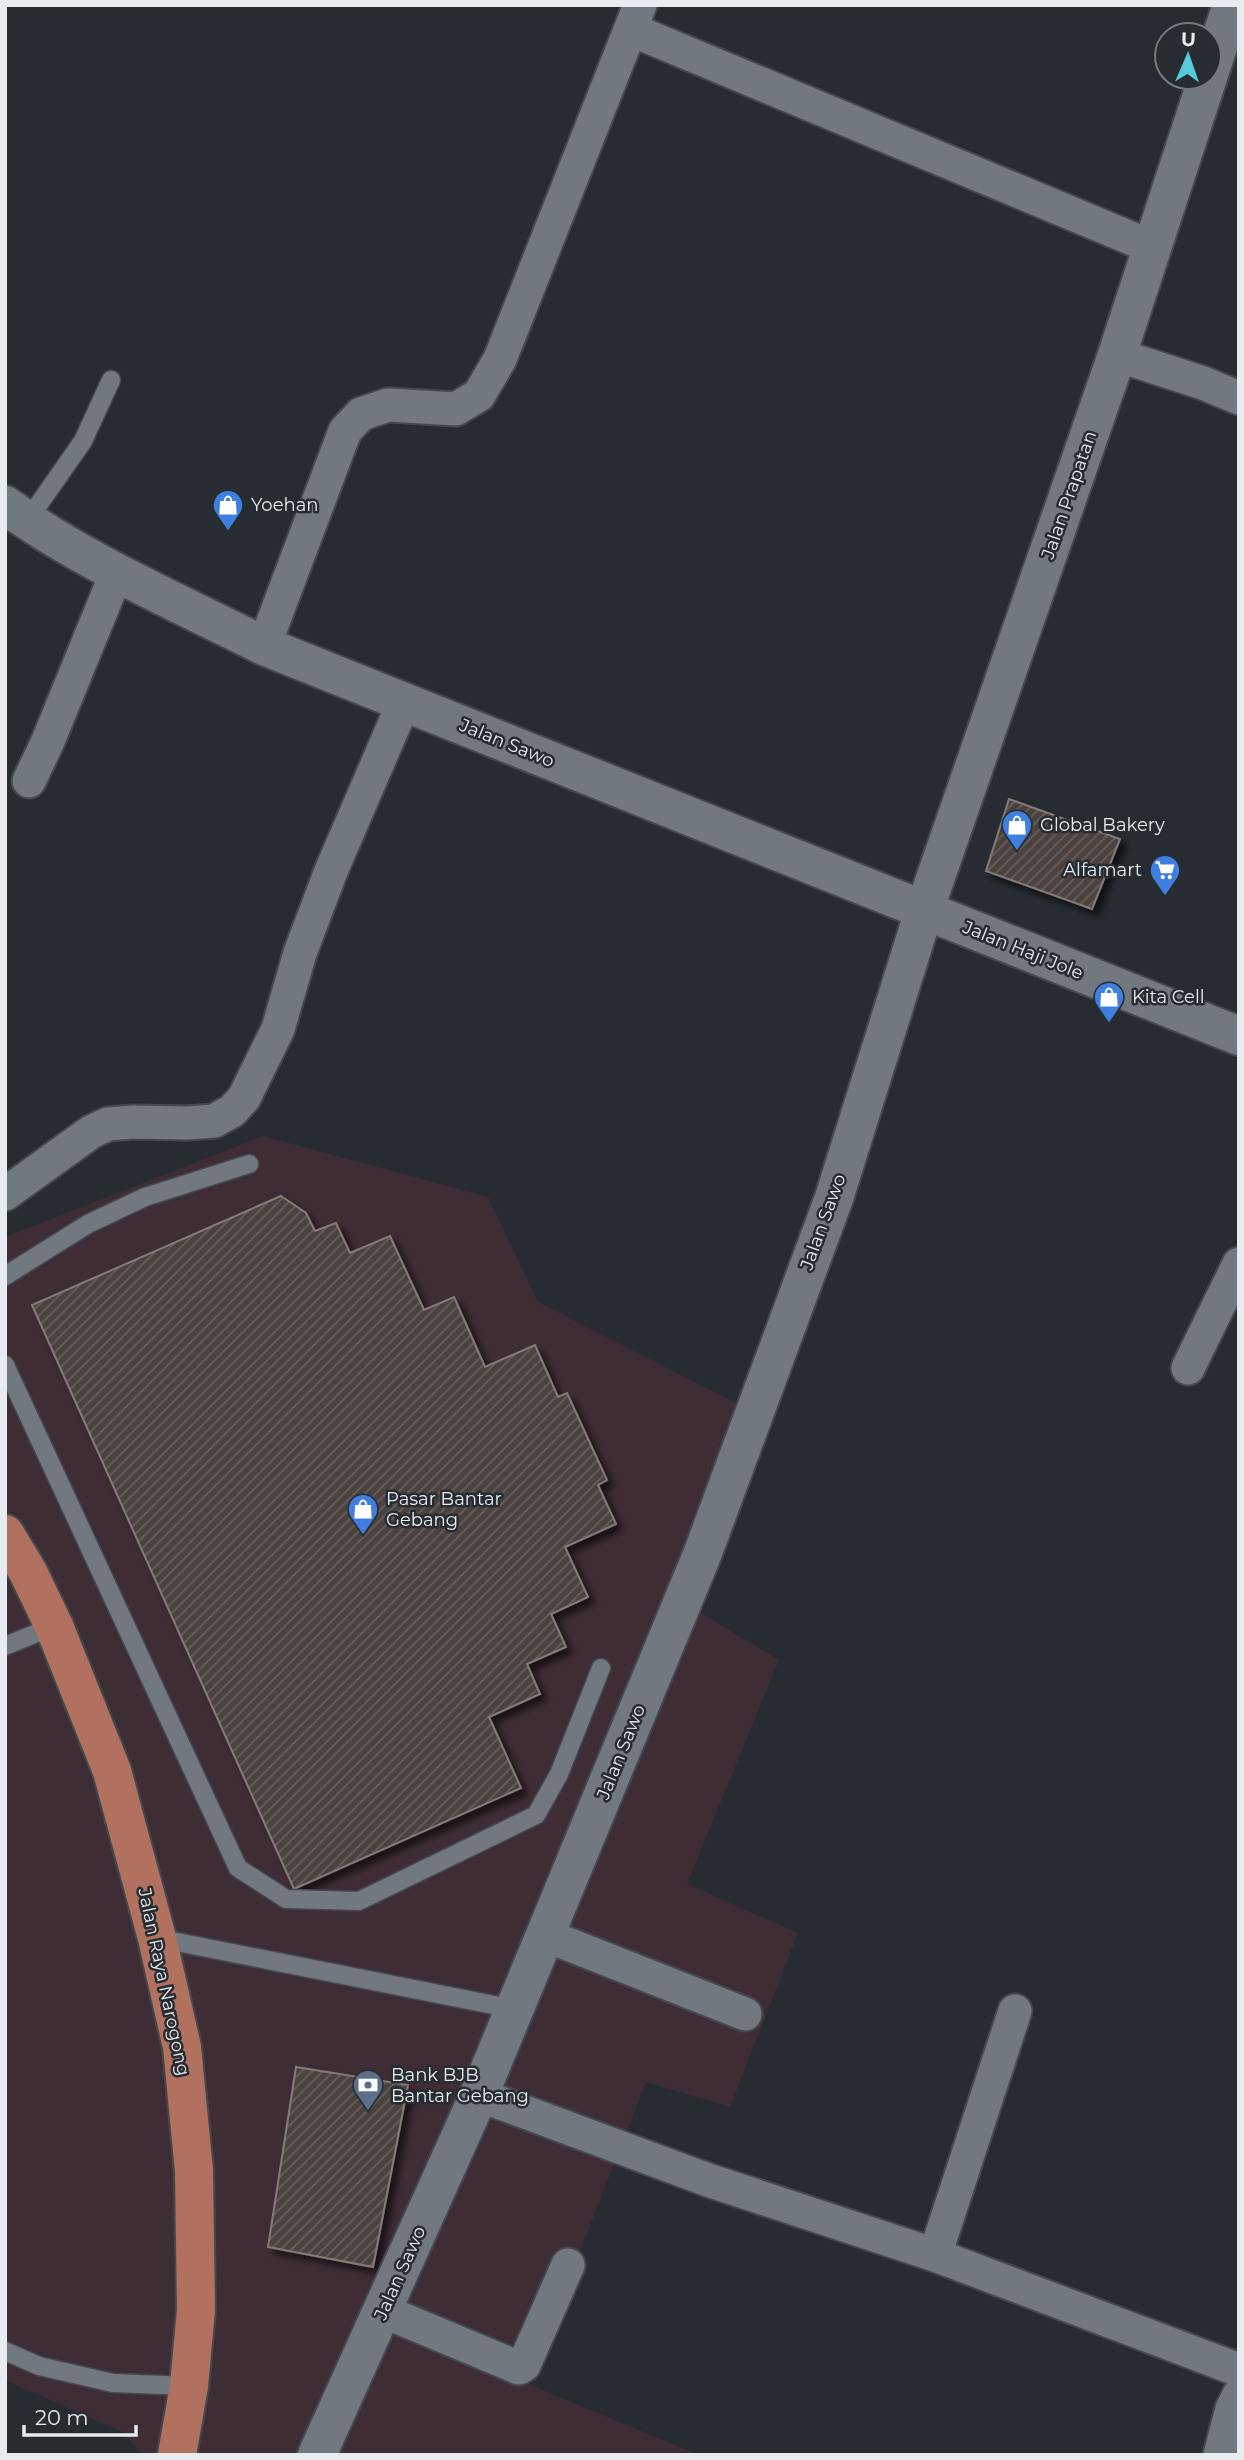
<svg xmlns="http://www.w3.org/2000/svg" width="1244" height="2460" viewBox="0 0 1244 2460" font-family="Montserrat,sans-serif">
<style>
.commercial{fill:#3f2d36}
.building{fill:url(#building-hatch);stroke:#847a76;stroke-width:2;filter:url(#shadow)}
.lines{fill:none;stroke-linecap:round;stroke-linejoin:round}
.service-casing{stroke:#43494d;stroke-width:21}
.minor-casing{stroke:#43494d;stroke-width:37}
.tertiary-casing{stroke:#43494d;stroke-width:42}
.secondary-casing{stroke:#43494d;stroke-width:42}
.primary-casing{stroke:#43494d;stroke-width:42}
.service{stroke:#71787f;stroke-width:18}
.minor{stroke:#71787f;stroke-width:33}
.tertiary{stroke:#71787f;stroke-width:38}
.secondary{stroke:#71787f;stroke-width:38}
.primary{stroke:#b1715e;stroke-width:38}
.labels{text-anchor:middle;dominant-baseline:central;stroke-width:5;stroke-linejoin:round;paint-order:stroke}
.street-label{font-size:18px;fill:#e8ecf0;stroke:#262c32}
.poi-label{font-size:18px;fill:#e8ecf0;stroke:#262c32;text-anchor:start}
</style>
<defs>
<pattern id="building-hatch" width="6" height="6" patternUnits="userSpaceOnUse" patternTransform="scale(1.75)"><rect width="6" height="6" fill="#4c433f"/><path d="M-1 1l2-2M0 6l6-6M5 7l2-2" fill="none" stroke="#665e5b"/></pattern>
<filter id="shadow"><feDropShadow dx="6" dy="6" stdDeviation="3.5" flood-color="#0009"/></filter>
</defs>
<rect width="100%" height="100%" fill="#262c32"/>
<!-- commercial -->
<polygon class="commercial" points="263,1136 488,1197 538,1302 761,1416 678,1599 779,1660 687,1884 798,1933 730,2107 646,2082 528,2384 699,2455 141,2455 124,2433 5,2380 5,1237"/>
<!-- building -->
<g class="building">
<polygon points="1009,799 1120,839 1092,909 986,871"/>
<polygon points="281,1196 306,1213 315,1231 336,1223 350,1253 390,1236 424,1310 454,1297 485,1367 535,1345 558,1397 567,1393 607,1480 598,1485 616,1524 565,1547 588,1597 551,1614 566,1647 527,1664 540,1694 489,1717 521,1788 294,1889 32,1305"/>
<polygon points="296,2067 408,2085 373,2267 268,2247"/>
</g>
<g class="lines">
<!-- service casing -->
<g class="service-casing">
<g id="service">
<polyline points="27,521 83,441 111,380"/>
<polyline points="5,1276 88,1224 145,1197 249,1164"/>
<polyline points="5,1365 238,1868 286,1899 359,1901 536,1815 559,1774 601,1668"/>
<polyline points="5,1646 54,1626"/>
<polyline points="157,1938 514,2009"/>
<polyline points="5,2351 39,2366 113,2383 189,2386"/>
</g>
</g>
<!-- minor casing -->
<g class="minor-casing">
<g id="minor">
<polyline points="632,30 1152,247"/>
<polyline points="1117,355 1203,383 1239,398"/>
<polyline points="264,646 345,431 361,414 388,405 456,409 479,395 500,359 640,5"/>
<polyline points="29,781 48,741 117,572"/>
<polyline points="5,1194 91,1132 108,1124 133,1122 187,1123 214,1121 232,1111 244,1098 278,1029 300,953 331,871 404,702"/>
<polyline points="1188,1368 1239,1264"/>
<polyline points="545,1935 745,2014"/>
<polyline points="479,2095 708,2180 935,2255 1239,2370"/>
<polyline points="935,2255 1015,2011"/>
<polyline points="383,2311 519,2368 524,2365 568,2265"/>
<polyline points="1220,2455 1232,2409 1239,2395"/>
</g>
</g>
<!-- tertiary casing -->
<g class="tertiary-casing">
<polyline id="tertiary" points="317,2455 479,2095 702,1555 834,1198 924,911"/>
</g>
<!-- secondary casing -->
<g class="secondary-casing">
<g id="secondary">
<polyline points="1209,74 1232,5"/>
<path d="M5,505C84,562 177,602 264,646L1239,1036"/>
<polyline points="924,911 1117,355 1208,77"/>
</g>
</g>
<!-- primary casing -->
<g class="primary-casing">
<polyline id="primary" points="5,1534 28,1572 54,1626 112,1771 157,1938 182,2047 194,2171 196,2310 189,2386 177,2455"/>
</g>
<!-- service -->
<use href="#service" class="service"/>
<!-- minor -->
<use href="#minor" class="minor"/>
<!-- tertiary -->
<use href="#tertiary" class="tertiary"/>
<!-- secondary -->
<use href="#secondary" class="secondary"/>
<!-- primary -->
<use href="#primary" class="primary"/>
</g>
<!-- icons -->
<defs>
<g id="shop-pin" transform="scale(1.575)"><path d="M0 17L-7.5 6A9.5 9.5 0 1 1 7.5 6Z" fill="#3f7fe0" stroke="#262c32"/><path d="M-5-2.5h2.3a2.7 3.5 0 0 1 5.4 0H5L5.5 6h-11ZM-1.5-2.5h3a1.5 2.3 0 0 0-3 0Z" fill="#fff"/></g>
<g id="supermarket-pin" transform="scale(1.575)"><path d="M0 17L-7.5 6A9.5 9.5 0 1 1 7.5 6Z" fill="#3f7fe0" stroke="#262c32"/><path d="M-6-5.5h2.5l.6 2H6L4.5 2H-2.5L-4.4-4H-6ZM-1.5 3.2a1.3 1.3 0 1 0 .1 0ZM3 3.2a1.3 1.3 0 1 0 .1 0Z" fill="#fff"/></g>
<g id="bank-pin" transform="scale(1.575)"><path d="M0 17L-7.5 6A9.5 9.5 0 1 1 7.5 6Z" fill="#5c6f8a" stroke="#262c32"/><path d="M-6-4H6V4H-6ZM0-2.3a2.3 2.3 0 1 0 0 4.6a2.3 2.3 0 1 0 0-4.6Z" fill="#fff"/></g>
</defs>
<g fill-rule="evenodd">
<use href="#shop-pin" x="228" y="505"/>
<use href="#shop-pin" x="1017" y="825"/>
<use href="#supermarket-pin" x="1165" y="870"/>
<use href="#shop-pin" x="1109" y="997"/>
<use href="#shop-pin" x="363" y="1509"/>
<use href="#bank-pin" x="368" y="2085"/>
</g>
<g class="labels">
<!-- street labels -->
<g class="street-label">
<text transform="translate(1069 495) rotate(-71)">Jalan Prapatan</text>
<text transform="translate(507 743) rotate(22)">Jalan Sawo</text>
<text transform="translate(1023 950) rotate(22)">Jalan Haji Jole</text>
<text transform="translate(823 1222) rotate(-70)">Jalan Sawo</text>
<text transform="translate(621 1752) rotate(-68)">Jalan Sawo</text>
<text transform="translate(164 1982) rotate(78)">Jalan Raya Narogong</text>
<text transform="translate(400 2273) rotate(-66)">Jalan Sawo</text>
</g>
<!-- poi labels -->
<g class="poi-label">
<text x="251" y="505">Yoehan</text>
<text x="1040" y="825">Global Bakery</text>
<text x="1142" y="870" text-anchor="end">Alfamart</text>
<text x="1132" y="997">Kita Cell</text>
<text x="386" y="1499">Pasar Bantar<tspan x="386" dy="21">Gebang</tspan></text>
<text x="391" y="2075">Bank BJB<tspan x="391" dy="21">Bantar Gebang</tspan></text>
</g>
</g>
<!-- border -->
<rect width="1244" height="2460" fill="none" stroke="#e8ecf0" stroke-width="14"/>
<!-- north arrow -->
<g transform="translate(1188 56) rotate(2)"><circle r="33" fill="#262c32" stroke="#74797e" stroke-width="2"/>
<path d="M0-5L12 26L0 18L-12 26Z" fill="#53cbdb"/>
<text y="-10" font-size="19" font-weight="bold" text-anchor="middle" fill="#e8ecf0">U</text>
</g>
<!-- scale -->
<path d="M24 2425v10h112v-10" fill="none" stroke="#e8ecf0" stroke-width="3.5"/>
<text x="35" y="2425" font-size="21" fill="#e8ecf0" stroke="#262c32" stroke-width="5" paint-order="stroke">20 m</text>
</svg>
